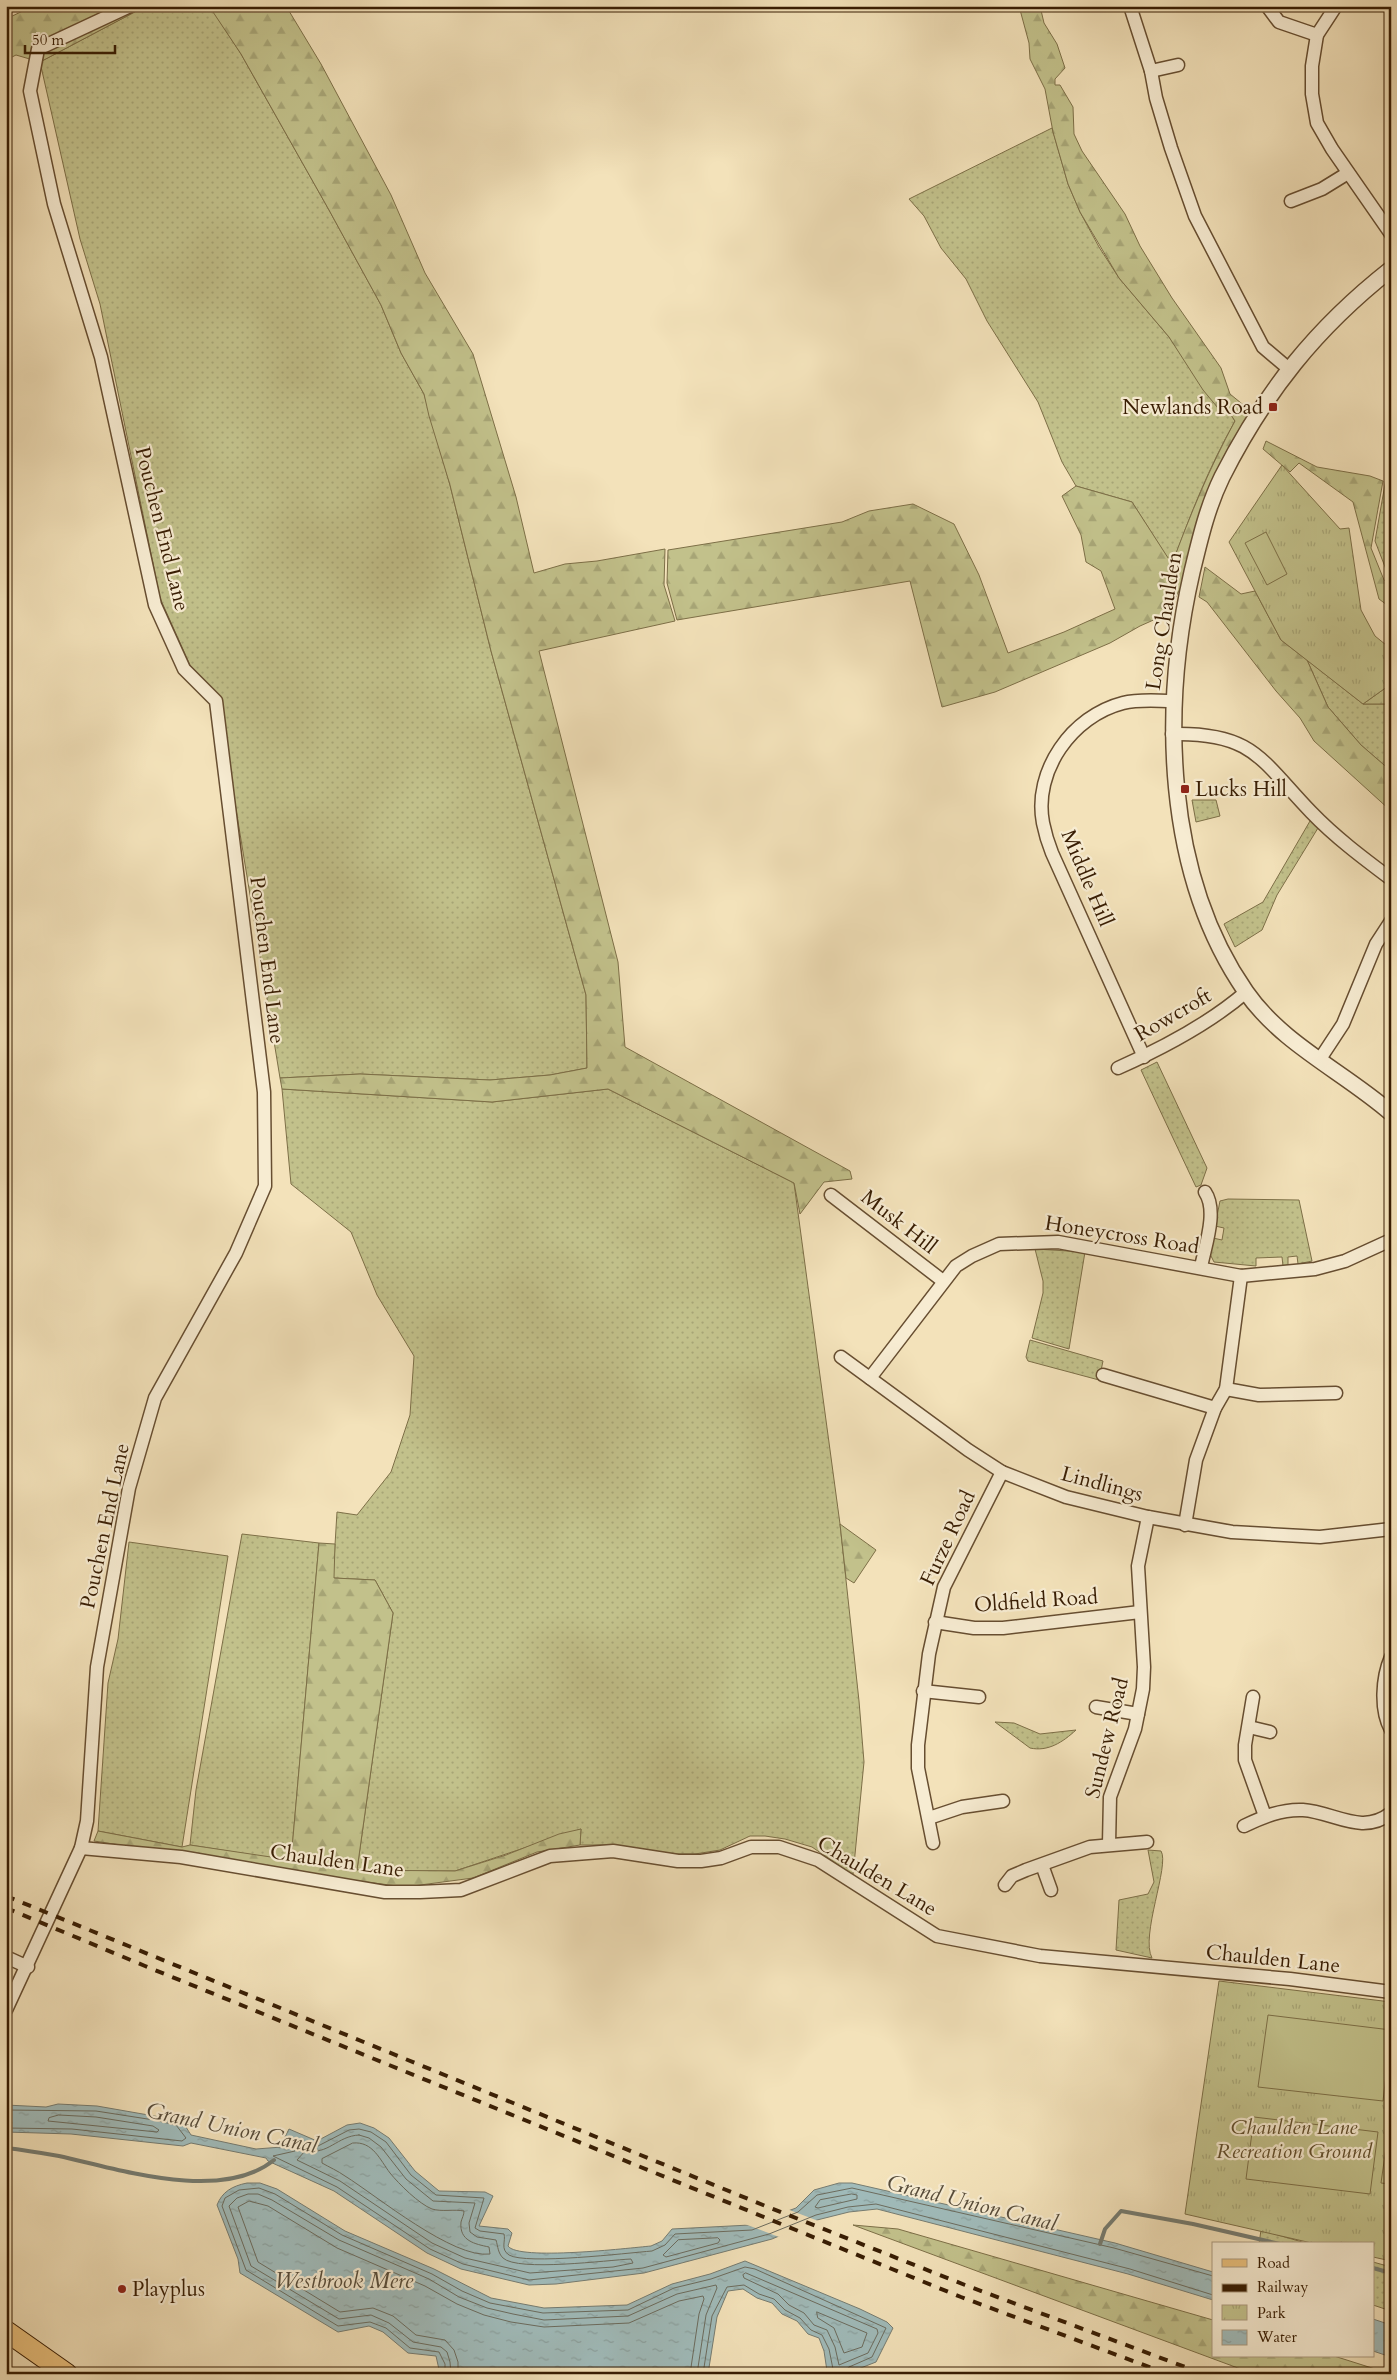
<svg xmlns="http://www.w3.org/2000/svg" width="1397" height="2380" viewBox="0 0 1397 2380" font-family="Cardo,serif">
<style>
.grass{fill:url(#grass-dots);stroke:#7d6f47}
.forest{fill:url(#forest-firs);stroke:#7d6f47}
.park{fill:url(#park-tufts);stroke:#7d6f47}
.pitch{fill:#c2c18b;stroke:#7d6f47}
.water{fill:url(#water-ripples);stroke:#767c71}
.pier{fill:#f3e2ba}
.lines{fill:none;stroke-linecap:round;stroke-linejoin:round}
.shore{stroke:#6c6c5e;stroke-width:1}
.stream{stroke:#767c71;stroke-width:4}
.minor-casing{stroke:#674e31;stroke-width:15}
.tertiary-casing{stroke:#674e31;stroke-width:18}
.primary-casing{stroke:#381d03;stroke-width:22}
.minor{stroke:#f7ecd2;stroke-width:12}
.tertiary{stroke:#f7ecd2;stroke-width:15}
.primary{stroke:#eac17d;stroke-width:20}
.rail{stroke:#381d03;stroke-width:4;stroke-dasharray:9 9;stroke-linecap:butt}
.poi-dot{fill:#8f2418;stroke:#f7ecd2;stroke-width:2}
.labels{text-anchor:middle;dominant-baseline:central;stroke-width:4.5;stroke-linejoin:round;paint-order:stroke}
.poi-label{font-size:21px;fill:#381d03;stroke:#f7ecd2;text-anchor:start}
.street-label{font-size:21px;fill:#381d03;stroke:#f7ecd2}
.park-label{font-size:21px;font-style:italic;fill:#614e2c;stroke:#f7ecd2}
.water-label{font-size:22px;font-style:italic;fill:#574c3a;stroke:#f7ecd2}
</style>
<defs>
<pattern id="grass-dots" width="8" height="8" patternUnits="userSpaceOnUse" patternTransform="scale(1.25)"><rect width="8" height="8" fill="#c2c18b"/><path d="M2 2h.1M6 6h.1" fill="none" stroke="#a7a576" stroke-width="1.8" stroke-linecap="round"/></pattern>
<pattern id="forest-firs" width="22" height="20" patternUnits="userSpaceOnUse" patternTransform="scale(1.25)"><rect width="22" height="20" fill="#c2c18b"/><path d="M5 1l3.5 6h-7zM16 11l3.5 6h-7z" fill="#a7a576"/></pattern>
<pattern id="park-tufts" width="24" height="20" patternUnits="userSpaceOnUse" patternTransform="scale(1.25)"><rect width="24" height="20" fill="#c2c18b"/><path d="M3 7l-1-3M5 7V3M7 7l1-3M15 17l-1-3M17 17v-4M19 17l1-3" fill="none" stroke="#a7a576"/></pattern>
<pattern id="water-ripples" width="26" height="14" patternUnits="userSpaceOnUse" patternTransform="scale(1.25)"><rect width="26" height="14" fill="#a0bbba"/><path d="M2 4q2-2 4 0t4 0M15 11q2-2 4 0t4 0" fill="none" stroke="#8ba09e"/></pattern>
</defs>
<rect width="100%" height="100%" fill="#f3e2ba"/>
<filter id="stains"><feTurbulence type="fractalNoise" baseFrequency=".004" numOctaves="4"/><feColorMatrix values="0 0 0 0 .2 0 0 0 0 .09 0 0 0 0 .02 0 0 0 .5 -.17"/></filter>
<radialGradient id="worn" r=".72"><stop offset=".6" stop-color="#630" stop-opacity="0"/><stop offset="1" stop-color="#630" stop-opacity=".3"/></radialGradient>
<!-- grass -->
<g class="grass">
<polygon points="146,6 210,6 241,54 329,210 381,305 401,353 424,394 450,485 491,651 586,995 587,1068 550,1075 490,1080 360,1074 280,1078 217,693 190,665 160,598 100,304 80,239 40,62"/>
<path d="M1052,128L1068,184L1080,212L1099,247L1119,278L1169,337L1218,408L1231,415L1235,421C1209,467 1190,515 1172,565L1132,502L1076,486L1062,462L1038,402L987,321L966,279L941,248L924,216L909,199Z"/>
<polygon points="1391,466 1391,575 1387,572 1375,541 1388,467"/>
<polygon points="1307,660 1363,704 1391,704 1391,771 1361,745 1328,707"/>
<polygon points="1192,800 1216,800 1220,816 1196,822"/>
<polygon points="1310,821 1318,828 1277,895 1262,930 1235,947 1224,924 1263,902"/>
<polygon points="1157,1062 1207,1168 1201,1185 1196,1187 1141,1070"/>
<polygon points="282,1089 492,1102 608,1089 794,1183 840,1524 859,1701 864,1762 853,1875 812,1847 785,1839 765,1836 750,1836 720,1850 695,1854 659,1854 616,1845 580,1845 581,1829 455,1871 357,1870 393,1613 375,1580 333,1578 337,1512 357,1515 391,1472 410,1415 414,1356 377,1295 351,1232 291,1184"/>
<polygon points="1228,1199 1299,1200 1312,1261 1298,1264 1297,1256 1288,1257 1288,1265 1283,1266 1282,1257 1256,1258 1256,1266 1214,1262 1209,1252 1213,1238 1222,1240 1224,1228 1215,1226 1220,1201"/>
<polygon points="1035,1249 1085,1252 1069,1349 1032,1338 1043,1293 1043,1281"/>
<polygon points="1030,1340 1103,1361 1099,1380 1028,1361 1026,1357"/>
<polygon points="242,1534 319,1543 291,1861 190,1845 196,1790"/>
<polygon points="129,1542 228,1556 182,1847 98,1831 108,1683 118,1639"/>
<path d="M995,1722L1014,1723L1040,1734L1076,1730C1063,1742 1048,1752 1030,1748Z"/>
<path d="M1148,1850L1161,1851C1170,1865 1140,1936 1152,1958L1116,1950L1119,1900L1148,1894L1154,1882Z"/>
<polygon points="1261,2230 1309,2244 1259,2244"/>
<polygon points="1373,2262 1391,2267 1391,2311 1373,2305"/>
</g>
<!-- forest -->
<g class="forest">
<polygon points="28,6 146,6 40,62 16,55 6,60 6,19 27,9"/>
<polygon points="209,6 286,6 321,64 391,195 425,273 473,354 516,497 534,573 565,564 597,561 665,549 664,585 675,621 539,651 618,962 625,1047 850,1171 852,1179 824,1182 800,1214 794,1183 608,1089 492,1102 282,1089 280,1078 360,1074 490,1080 550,1075 587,1068 586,995 491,651 450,485 429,416 424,394 401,353 381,305 329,210 241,54"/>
<path d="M1019,6H1040L1044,23L1057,44L1065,68L1055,79V85H1060L1073,107L1074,134L1082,151L1125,214L1140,246L1172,298L1221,368L1230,394L1252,412L1180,589L1167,614L1140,626L1110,643L995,692L942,707L910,581L677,620L667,583L668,550L842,522L869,511L913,504L954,524L979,575L1008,653L1064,632L1115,609L1101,571L1086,562L1081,535L1062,496L1076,486L1132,502L1172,564C1190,515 1210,467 1235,421L1231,415L1218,408L1203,390L1169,337L1119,278L1080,212L1068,184L1053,132L1045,89L1030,59L1029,43Z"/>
<polygon points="1266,441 1317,467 1370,476 1383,481 1371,548 1384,580 1391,585 1391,608 1379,599 1353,502 1299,463 1290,472 1263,449"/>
<polygon points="1205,567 1241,594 1255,591 1281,640 1307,660 1328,707 1361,745 1391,771 1391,811 1314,741 1300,718 1276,691 1207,602 1199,597"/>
<polygon points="1391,684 1391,704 1363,704"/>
<polygon points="840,1524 876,1550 854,1583 846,1578"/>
<polygon points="319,1543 335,1544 334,1578 375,1580 393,1613 357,1870 455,1871 506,1855 559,1834 581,1829 580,1845 537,1852 473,1878 405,1887 335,1878 94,1841 98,1831 182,1847 190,1845 291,1860"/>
<polygon points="853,2225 898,2229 1213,2320 1213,2356 1334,2356 1391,2374 1254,2374"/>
</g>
<!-- park -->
<g class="park">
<polygon points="1282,465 1340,529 1349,528 1361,610 1375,636 1391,649 1391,684 1363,704 1281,640 1229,542"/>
<polygon points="1219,1981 1391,2002 1391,2261 1373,2257 1373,2244 1316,2244 1185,2214"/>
</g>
<!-- pitch -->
<g class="pitch">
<polygon points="1266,532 1287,574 1267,585 1245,543"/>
<polygon points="1268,2015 1391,2030 1383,2101 1258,2087"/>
<polygon points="1391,2112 1391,2184 1381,2183"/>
<polygon points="1254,2117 1378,2132 1370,2194 1246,2179"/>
</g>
<!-- water -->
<g class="water">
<path d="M58,2104L97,2106L177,2120L184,2124L191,2135L256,2149L295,2146L284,2139L289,2129L317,2141L347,2125L360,2123L374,2128L389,2138L415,2171L439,2191L485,2192L493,2196L479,2226L508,2229L512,2233L508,2246C518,2261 629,2248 651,2246L662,2241L672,2229L750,2225L796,2208L814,2190L839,2183H852L1115,2243L1213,2272V2300L1128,2274L877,2209L849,2212L817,2220L772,2239L644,2273L556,2284L529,2285L461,2269L427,2253L334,2191L268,2161L266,2158L191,2143L183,2146L71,2134L6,2132V2105L46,2107Z"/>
<path d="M247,2183H260L277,2189L345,2231L434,2269L491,2298L544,2308L627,2305L672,2284L710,2274L745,2261L860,2309L887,2322L893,2328L876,2362L848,2373L827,2371L824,2351L819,2338L808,2334L797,2321L782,2314L772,2303L757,2298L743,2289L728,2291L717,2317L708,2374H440L436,2356L408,2353L383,2332L369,2326L338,2332L240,2273L238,2259L217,2205C222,2192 232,2186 247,2183Z"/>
<polygon points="1373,2319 1391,2325 1391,2357 1373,2351"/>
</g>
<!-- pier -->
<polygon class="pier" points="787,2209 821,2222 779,2237 742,2223 750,2222"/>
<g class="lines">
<!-- shore -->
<g class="shore">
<polyline points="6,2110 96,2111 154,2120 176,2125 186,2138 182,2141 72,2129 6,2128"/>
<polygon points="59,2115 96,2117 153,2126 159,2130 157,2132 48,2121 49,2118"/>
<path d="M359,2135L369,2138L381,2147L406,2179L433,2201L475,2203L469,2223L470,2232L477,2237L496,2240C498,2247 498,2253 503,2258C518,2272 608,2260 631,2259L633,2263L613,2267L530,2273L465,2258L432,2243L340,2181L297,2160L305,2151C329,2155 337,2136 359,2135Z"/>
<path d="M353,2143C373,2141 380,2160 390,2173C399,2184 419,2204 432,2209C442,2212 454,2209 464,2211C464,2215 462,2218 461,2222C459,2241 475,2244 489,2247L490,2254C453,2259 377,2196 345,2176C338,2171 329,2167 322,2163V2159Z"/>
<polygon points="852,2194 857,2195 857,2199 818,2208 815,2207 820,2200"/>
<polygon points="718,2238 720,2240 718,2243 666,2257 663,2255 678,2240"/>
<polygon points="746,2273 877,2329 878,2333 868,2353 839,2365 835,2347 827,2330 814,2325 804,2313 789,2305 778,2294 744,2278 743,2275"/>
<path d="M1213,2276L1114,2248L852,2188L817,2195L798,2212L752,2230L675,2234L665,2245L652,2251C627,2253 526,2265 509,2255C500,2249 506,2241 504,2234L480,2231L475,2228L484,2198L436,2195L411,2175L386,2142L371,2132L359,2129L349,2130L318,2146L301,2141L295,2151L273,2156L337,2187L430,2249L463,2264L529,2280L643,2268L769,2234L816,2215L848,2207L876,2204L1130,2269L1213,2295"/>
<polygon points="817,2312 867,2333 862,2347 844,2353 834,2328 818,2318"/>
<polyline points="445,2374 445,2364 439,2352 410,2348 386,2328 370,2322 338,2326 246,2270 222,2206 225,2198 239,2190 259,2188 275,2194 342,2235 432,2274 462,2291 490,2303 543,2313 628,2310 674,2288 711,2279 745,2267 755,2269 886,2328 872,2357 849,2367 846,2374"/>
<polyline points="451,2374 450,2362 447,2352 441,2347 413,2342 389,2323 371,2315 339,2319 251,2266 229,2206 237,2198 248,2194 258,2194 272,2200 339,2240 429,2279 459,2297 487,2308 513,2314 544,2320 628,2316 677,2294 716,2285 717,2288 706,2315 697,2374"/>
<polyline points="458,2374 458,2362 454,2350 445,2340 416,2335 393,2316 373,2308 340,2312 258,2262 238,2207 249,2201 268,2206 337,2248 425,2286 457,2304 484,2315 511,2322 544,2327 629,2323 679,2301 703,2296 704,2299 699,2314 690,2374"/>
<polyline points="703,2374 712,2316 727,2287 744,2285 759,2294 774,2299 785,2310 800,2318 811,2330 822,2335 829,2349 834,2374"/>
</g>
<!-- stream -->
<g class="stream">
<path d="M6,2148C24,2150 42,2153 59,2156C118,2169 221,2203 274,2160"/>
<polyline points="1100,2244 1105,2229 1121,2211 1193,2224 1280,2244"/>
<polyline points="1373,2268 1391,2273"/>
</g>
<!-- minor casing -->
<g class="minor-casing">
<g id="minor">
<polyline points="1130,6 1151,71 1156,98 1171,148 1195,216 1263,347 1289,369"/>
<polyline points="1267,6 1279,22 1317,35"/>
<polyline points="1336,6 1317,35 1312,66 1312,94 1317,123 1332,149 1391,234"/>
<polyline points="1151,71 1178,65"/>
<polyline points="1291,201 1322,189 1348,173"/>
<path d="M1172,734C1253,732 1261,760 1311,812C1335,837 1363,858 1391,879"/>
<path d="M1144,1057L1052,853C1048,843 1045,833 1043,823C1033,771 1072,716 1123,703C1139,699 1156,701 1173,701"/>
<polyline points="1320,1059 1343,1024 1376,944 1391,921"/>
<path d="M1118,1068C1163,1048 1209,1024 1246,992"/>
<polyline points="831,1195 943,1281"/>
<path d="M1201,1267C1205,1246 1218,1211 1205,1192"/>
<polyline points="841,1357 968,1450 1002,1472 1066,1497 1148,1517 1232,1532 1320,1537 1391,1529"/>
<polyline points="1103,1375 1215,1408"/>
<polyline points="870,1378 956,1266 972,1256 999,1244 1058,1242 1241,1276 1315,1269 1345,1261 1391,1240"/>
<polyline points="1226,1389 1259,1395 1336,1393"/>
<polyline points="1185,1525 1196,1460 1215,1408 1226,1389 1241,1276"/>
<polyline points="935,1622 974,1628 1003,1628 1140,1612"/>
<path d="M1391,1657C1382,1678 1380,1710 1391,1730"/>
<polyline points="923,1691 979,1697"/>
<polyline points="1253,1697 1245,1745 1245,1760 1265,1816"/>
<polyline points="1096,1707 1138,1714"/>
<polyline points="1249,1727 1270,1732"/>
<polyline points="929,1818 962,1807 1003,1801"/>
<path d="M1244,1826C1263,1817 1281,1809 1303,1810C1334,1812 1362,1836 1391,1813"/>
<polyline points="933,1843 918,1768 918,1745 929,1654 944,1587 1002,1472"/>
<polyline points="1109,1844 1110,1797 1135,1729 1143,1689 1144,1667 1138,1566 1148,1517"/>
<polyline points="81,1848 181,1857 385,1892 420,1892 461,1890 550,1856 613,1851 678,1861 701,1861 721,1858 751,1847 779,1847 818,1860 937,1936 1040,1956 1290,1979 1391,1992"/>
<polyline points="1042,1865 1051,1890"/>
<polyline points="1005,1885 1012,1876 1026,1870 1090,1847 1147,1842"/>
<polyline points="6,1957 28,1967"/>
<polyline points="6,2010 81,1848 87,1821 97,1667 129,1488 155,1398 236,1253 265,1186 264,1092 216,701 184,669 155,605 101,357 54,204 30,91 38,49 130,6"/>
</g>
</g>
<!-- tertiary casing -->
<g class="tertiary-casing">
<path id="tertiary" d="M1391,269C1316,328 1265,392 1222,477C1207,508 1200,539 1192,572C1161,707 1164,874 1246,992C1282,1044 1344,1072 1391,1113"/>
</g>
<!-- primary casing -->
<g class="primary-casing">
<polyline id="primary" points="6,2331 67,2374"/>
</g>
<!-- minor -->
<use href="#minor" class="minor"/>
<!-- tertiary -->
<use href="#tertiary" class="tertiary"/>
<!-- primary -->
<use href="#primary" class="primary"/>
<!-- rail -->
<g class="rail">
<polyline points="6,1896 763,2205 965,2285 1204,2374"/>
<polyline points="6,1908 145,1966 961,2297 1168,2374"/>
</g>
</g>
<!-- markers -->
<g class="poi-dot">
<rect x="1268" y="402" width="10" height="10" rx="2.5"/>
<rect x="1180" y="784" width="10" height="10" rx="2.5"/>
<circle cx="122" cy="2289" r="5"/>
</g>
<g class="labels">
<!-- poi labels -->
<g class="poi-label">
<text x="1263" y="407" text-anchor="end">Newlands Road</text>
<text x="1195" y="789">Lucks Hill</text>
<text x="132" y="2289">Playplus</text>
</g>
<!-- street labels -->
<g class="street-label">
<text transform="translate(162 529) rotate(76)">Pouchen End Lane</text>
<text transform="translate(1164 621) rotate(-81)">Long Chaulden</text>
<text transform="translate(1087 878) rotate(67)">Middle Hill</text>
<text transform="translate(267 960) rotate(83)">Pouchen End Lane</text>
<text transform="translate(1173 1015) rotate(-30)">Rowcroft</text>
<text transform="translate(899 1222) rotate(38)">Musk Hill</text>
<text transform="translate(1122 1235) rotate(9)">Honeycross Road</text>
<text transform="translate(1102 1484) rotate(15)">Lindlings</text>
<text transform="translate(105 1526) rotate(-78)">Pouchen End Lane</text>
<text transform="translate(948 1538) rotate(-65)">Furze Road</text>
<text transform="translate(1036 1601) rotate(-4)">Oldfield Road</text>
<text transform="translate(1107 1738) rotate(-76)">Sundew Road</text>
<text transform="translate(337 1861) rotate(8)">Chaulden Lane</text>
<text transform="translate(877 1876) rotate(31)">Chaulden Lane</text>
<text transform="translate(1273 1959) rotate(6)">Chaulden Lane</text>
</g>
<!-- park labels -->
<g class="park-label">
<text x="1294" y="2127">Chaulden Lane<tspan x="1294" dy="24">Recreation Ground</tspan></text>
</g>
<!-- water labels -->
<g class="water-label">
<text transform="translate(232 2128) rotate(12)">Grand Union Canal</text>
<text transform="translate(972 2203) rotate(14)">Grand Union Canal</text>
<text x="344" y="2281">Westbrook Mere</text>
</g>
</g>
<!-- margin -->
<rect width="1397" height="2380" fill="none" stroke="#f3e2ba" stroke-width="25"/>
<rect x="8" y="8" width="1382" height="2365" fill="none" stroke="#381d03" stroke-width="2.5"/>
<rect x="12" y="12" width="1372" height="2355" fill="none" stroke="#381d03"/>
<!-- legend -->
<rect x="1212" y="2242" width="162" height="115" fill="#f7ecd2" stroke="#ab997f"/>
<rect x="1222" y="2259" width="25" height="8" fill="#eac17d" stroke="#ab997f"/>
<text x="1257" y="2268" font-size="15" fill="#381d03">Road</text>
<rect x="1222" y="2284" width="25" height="8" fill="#381d03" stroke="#ab997f"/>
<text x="1257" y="2292" font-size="15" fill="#381d03">Railway</text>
<rect x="1222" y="2305" width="25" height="15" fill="url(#park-tufts)" stroke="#ab997f"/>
<text x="1257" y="2318" font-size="15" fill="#381d03">Park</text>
<rect x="1222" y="2330" width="25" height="15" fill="url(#water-ripples)" stroke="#ab997f"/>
<text x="1257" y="2342" font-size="15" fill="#381d03">Water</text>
<!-- scale -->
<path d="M25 45v8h90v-8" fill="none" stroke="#381d03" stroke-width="2.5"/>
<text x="32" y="45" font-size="15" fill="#381d03" stroke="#f7ecd2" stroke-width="4" paint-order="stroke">50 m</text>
<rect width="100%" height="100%" filter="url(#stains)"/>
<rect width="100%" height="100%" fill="url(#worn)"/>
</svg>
